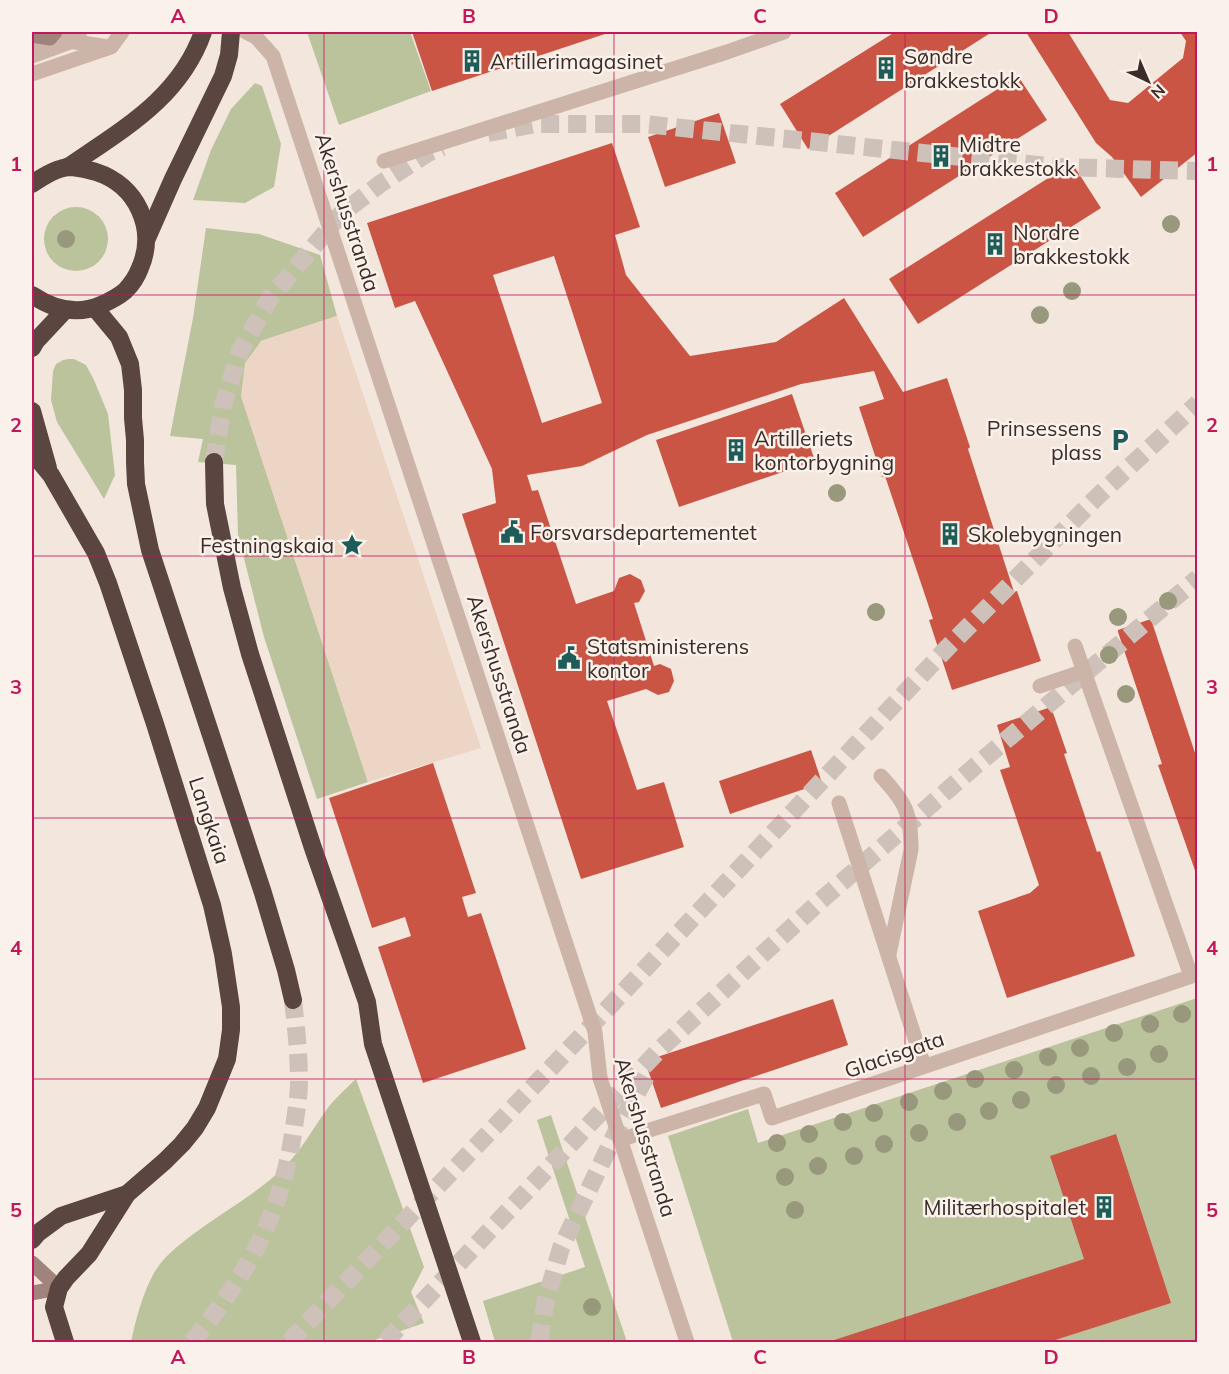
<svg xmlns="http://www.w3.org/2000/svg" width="1229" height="1374" viewBox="0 0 1229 1374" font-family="Mulish,sans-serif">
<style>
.green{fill:#bbc39c}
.plaza{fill:#ecd5c4}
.building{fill:#ca5545;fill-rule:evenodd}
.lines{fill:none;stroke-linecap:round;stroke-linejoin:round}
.highway-tunnel{stroke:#cec1b9;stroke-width:18;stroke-dasharray:18 9;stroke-linecap:butt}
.lane{stroke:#ccb4a8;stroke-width:15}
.street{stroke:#ccb4a8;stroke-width:15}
.secondary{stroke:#a0837a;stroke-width:15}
.highway{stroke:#5a4540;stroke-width:18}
.tree{fill:#98987c}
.grid{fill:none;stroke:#c2185b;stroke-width:1.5;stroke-opacity:0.55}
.labels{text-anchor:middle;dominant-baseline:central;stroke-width:5;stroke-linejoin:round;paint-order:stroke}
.poi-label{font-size:21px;fill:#392c29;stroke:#faf1ea;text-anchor:start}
.street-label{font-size:21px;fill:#392c29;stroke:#faf1ea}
.neatline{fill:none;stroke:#c2185b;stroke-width:2}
.grid-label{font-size:20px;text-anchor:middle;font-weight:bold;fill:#c2185b}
</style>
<rect width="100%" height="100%" fill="#f3e6dd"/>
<!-- green -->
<g class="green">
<polygon points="307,32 410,32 431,91 339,125"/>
<polygon points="255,83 262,86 281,144 274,187 245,203 193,200 211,150 231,109"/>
<circle cx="76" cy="239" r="32"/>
<polygon points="206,228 259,234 320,255 337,316 261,341 241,396 368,782 317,799 264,637 238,535 236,465 198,462 203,439 170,436 193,318"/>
<polygon points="69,359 74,359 86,365 94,380 108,414 115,475 104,499 57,422 51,400 53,371 56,364 63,360"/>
<polygon points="1197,998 1197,1342 733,1342 668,1136 748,1109 758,1143"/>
<path d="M356,1079L424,1267L411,1292L424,1323L369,1342H131C136,1319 142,1295 154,1273C163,1257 178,1246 192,1235C222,1212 257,1194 284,1167C303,1149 314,1126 330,1105C338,1096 347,1087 356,1079Z"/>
<polygon points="551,1115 627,1342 495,1342 483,1301 585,1267 537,1120"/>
</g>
<!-- plaza -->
<polygon class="plaza" points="337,316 481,748 368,782 241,396 245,363 261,341"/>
<!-- building -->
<g class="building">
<polygon points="412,32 611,32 432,91"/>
<polygon points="895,32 992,32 808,149 780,104"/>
<polygon points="1026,32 1068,32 1110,100 1128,103 1183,58 1186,41 1180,32 1198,32 1198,152 1141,197 1112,157 1096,143"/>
<polygon points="1018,76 1047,120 863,237 835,193"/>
<polygon points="719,113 736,163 665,187 648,137"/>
<path d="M612,143L640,227L615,235L626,275L690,356L776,342L844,298L903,392L947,378L970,447L968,449L1014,592L1017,591L1041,661L952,690L929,620L933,619L885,476L882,477L859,407L884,399L874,371L801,384L647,435L582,466L527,475L532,491L538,490L576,604L614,591L619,578L630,574L641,580L645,591L639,602L634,603L654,666L660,664L671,669L674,681L669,692L658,695L646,689L607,701L637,790L664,782L684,847L581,879L462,514L496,503L492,469L415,301L395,308L367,223ZM554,256L602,403L542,423L493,275Z"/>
<polygon points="1072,163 1101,208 918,324 889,279"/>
<polygon points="792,394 815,461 679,507 656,440"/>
<polygon points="1151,619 1195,753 1198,752 1198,879 1158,765 1162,764 1118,632 1118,630"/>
<polygon points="1051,707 1067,753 1064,754 1097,852 1100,851 1135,956 1007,998 978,911 1030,893 1039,885 1000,770 1010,767 997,725"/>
<polygon points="811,750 822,783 730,814 719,781"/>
<polygon points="433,763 476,893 462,897 468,917 481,913 526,1049 423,1083 378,947 411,936 405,917 372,928 329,798"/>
<polygon points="833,999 848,1045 661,1108 645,1061"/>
<polygon points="1116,1134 1171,1303 1049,1342 828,1342 1084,1259 1050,1156"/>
</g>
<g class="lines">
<!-- highway-tunnel -->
<g class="highway-tunnel">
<polyline points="488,133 535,124 644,124 1058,167 1198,171"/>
<polyline points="214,462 223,405 240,351 270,298 341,214 380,184 428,153 442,147"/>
<path d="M192,1342C247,1275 282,1215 294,1127C296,1112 299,1097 299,1082C299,1054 296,1027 293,1000"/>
<polyline points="289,1342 609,1007 948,647 1098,496 1198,403"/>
<polyline points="385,1342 660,1049 818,903 973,768 1198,578"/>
<polyline points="539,1342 546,1300 561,1248 620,1124 649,1071"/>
</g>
<!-- lane -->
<g class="lane">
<polyline points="32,45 50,38 108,47"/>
<polyline points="32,56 73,41 80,32"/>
<polyline points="32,74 111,47 122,32"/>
<polyline points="384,161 727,52 784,32"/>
<polyline points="1075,646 1191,976"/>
<polyline points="1040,686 1084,671"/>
<path d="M881,776C906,803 911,813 911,850L889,954"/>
<polyline points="839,803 924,1066"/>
<polyline points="600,1078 687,1342"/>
</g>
<!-- street -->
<g class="street">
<polyline points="246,32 256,37 273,56 595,1032 600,1078"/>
<polyline points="620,1140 653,1129 764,1094 772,1118 1198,974"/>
</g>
<!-- secondary -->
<g class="secondary">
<polyline points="32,35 50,38 55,32"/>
<polyline points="32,1263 59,1288"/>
<polyline points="32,1293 59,1288"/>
</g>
<!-- highway -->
<g class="highway">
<path d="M68,167C123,129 180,98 203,32"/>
<path d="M32,184C42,177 56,168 69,167C78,167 88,170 96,172C137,185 157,229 140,268C137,276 131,285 125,291C118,297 110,301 101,305C76,316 53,309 32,295"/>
<polyline points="147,238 173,179 223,76 229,55 231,32"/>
<polyline points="95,308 119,337 130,364 133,390 133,418 135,440 135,462 136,484 150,550 263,893 286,970 293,1000"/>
<polyline points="32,348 36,341 65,310"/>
<polyline points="32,411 48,468"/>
<polyline points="32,452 51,475 96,553 108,583 155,724 212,905 223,954 231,1007 231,1030 227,1059 207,1108 195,1128 182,1144 165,1161 127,1194 89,1254 66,1278 59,1288 54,1307 65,1342"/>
<polyline points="214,462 215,504 232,588 250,654 313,848 367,1002 373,1044 472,1342"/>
<polyline points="32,1240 38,1233 61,1216 127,1194"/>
</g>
</g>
<!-- trees -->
<g class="tree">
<circle cx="1171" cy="224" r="9"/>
<circle cx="66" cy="239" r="9"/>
<circle cx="1072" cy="291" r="9"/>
<circle cx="1040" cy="315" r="9"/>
<circle cx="837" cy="493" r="9"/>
<circle cx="1168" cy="601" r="9"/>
<circle cx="876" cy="612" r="9"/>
<circle cx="1118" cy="617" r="9"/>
<circle cx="1109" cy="655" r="9"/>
<circle cx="1126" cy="694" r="9"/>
<circle cx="1182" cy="1014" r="9"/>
<circle cx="1150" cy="1024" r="9"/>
<circle cx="1114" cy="1033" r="9"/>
<circle cx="1080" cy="1048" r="9"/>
<circle cx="1159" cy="1054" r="9"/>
<circle cx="1048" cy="1057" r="9"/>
<circle cx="1127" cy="1067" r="9"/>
<circle cx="1014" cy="1070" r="9"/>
<circle cx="1091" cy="1076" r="9"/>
<circle cx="975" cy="1079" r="9"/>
<circle cx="1056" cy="1085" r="9"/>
<circle cx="943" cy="1091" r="9"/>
<circle cx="1021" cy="1100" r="9"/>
<circle cx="909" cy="1102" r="9"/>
<circle cx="989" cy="1111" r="9"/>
<circle cx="874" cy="1113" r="9"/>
<circle cx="843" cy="1122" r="9"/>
<circle cx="957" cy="1122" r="9"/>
<circle cx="919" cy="1133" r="9"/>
<circle cx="809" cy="1134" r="9"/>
<circle cx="777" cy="1143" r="9"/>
<circle cx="884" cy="1144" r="9"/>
<circle cx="854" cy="1156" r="9"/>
<circle cx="818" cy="1166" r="9"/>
<circle cx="785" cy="1177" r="9"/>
<circle cx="795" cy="1210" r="9"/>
<circle cx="592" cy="1307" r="9"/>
</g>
<!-- grid -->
<path class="grid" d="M324,32V1342M614,32V1342M905,32V1342M32,295H1198M32,556H1198M32,818H1198M32,1079H1198"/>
<!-- icons -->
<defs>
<g id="building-bare" transform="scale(1.8)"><path d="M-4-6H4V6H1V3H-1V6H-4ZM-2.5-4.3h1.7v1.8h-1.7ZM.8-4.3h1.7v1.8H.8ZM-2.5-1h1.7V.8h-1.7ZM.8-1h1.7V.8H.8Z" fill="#1d5c58" stroke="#faf1ea" stroke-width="2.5" paint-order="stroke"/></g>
<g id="parking-bare" transform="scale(1.8)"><path d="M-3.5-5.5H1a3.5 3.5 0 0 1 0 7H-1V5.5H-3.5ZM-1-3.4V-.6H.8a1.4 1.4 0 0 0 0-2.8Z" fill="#1d5c58" stroke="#faf1ea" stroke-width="2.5" paint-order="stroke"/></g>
<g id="civic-bare" transform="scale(1.8)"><path d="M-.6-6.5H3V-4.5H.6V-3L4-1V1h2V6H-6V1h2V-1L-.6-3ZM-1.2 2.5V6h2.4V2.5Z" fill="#1d5c58" stroke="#faf1ea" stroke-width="2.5" paint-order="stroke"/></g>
<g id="sight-bare" transform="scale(1.8)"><path d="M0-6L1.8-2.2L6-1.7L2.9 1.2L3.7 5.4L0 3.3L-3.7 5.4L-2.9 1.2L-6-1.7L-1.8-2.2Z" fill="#1d5c58" stroke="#faf1ea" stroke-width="2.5" paint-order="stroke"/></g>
</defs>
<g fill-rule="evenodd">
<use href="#building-bare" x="472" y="61"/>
<use href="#building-bare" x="886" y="68"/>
<use href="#building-bare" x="941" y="156"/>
<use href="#building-bare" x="995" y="244"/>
<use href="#parking-bare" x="1120" y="440"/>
<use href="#building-bare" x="736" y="450"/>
<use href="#civic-bare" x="512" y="532"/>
<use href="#building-bare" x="950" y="534"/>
<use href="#sight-bare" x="352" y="545"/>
<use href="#civic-bare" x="569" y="658"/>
<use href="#building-bare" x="1104" y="1207"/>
</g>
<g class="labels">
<!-- poi labels -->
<g class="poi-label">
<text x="904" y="56">Søndre<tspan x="904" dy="24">brakkestokk</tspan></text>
<text x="490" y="61">Artillerimagasinet</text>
<text x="959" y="144">Midtre<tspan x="959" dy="24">brakkestokk</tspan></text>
<text x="1013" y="232">Nordre<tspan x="1013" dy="24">brakkestokk</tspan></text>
<text x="1102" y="428" text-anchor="end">Prinsessens<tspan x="1102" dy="24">plass</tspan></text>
<text x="754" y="438">Artilleriets<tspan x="754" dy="24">kontorbygning</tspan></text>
<text x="530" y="532">Forsvarsdepartementet</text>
<text x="968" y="534">Skolebygningen</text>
<text x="334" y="545" text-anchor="end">Festningskaia</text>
<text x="587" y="646">Statsministerens<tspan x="587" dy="24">kontor</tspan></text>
<text x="1086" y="1207" text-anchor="end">Militærhospitalet</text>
</g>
<!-- street labels -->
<g class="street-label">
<text transform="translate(348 212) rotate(72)">Akershusstranda</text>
<text transform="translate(500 674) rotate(72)">Akershusstranda</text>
<text transform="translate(210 820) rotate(72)">Langkaia</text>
<text transform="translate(894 1054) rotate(-19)">Glacisgata</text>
<text transform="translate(646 1137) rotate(73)">Akershusstranda</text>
</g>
</g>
<!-- border -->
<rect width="1229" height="1374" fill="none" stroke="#faf1ea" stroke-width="66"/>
<!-- north arrow -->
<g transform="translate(1148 81) rotate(136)" stroke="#faf1ea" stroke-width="4.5" paint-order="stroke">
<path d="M0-4.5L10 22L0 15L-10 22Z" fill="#392c29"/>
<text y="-9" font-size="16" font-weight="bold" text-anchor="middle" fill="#392c29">N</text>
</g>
<rect x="33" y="33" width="1163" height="1308" class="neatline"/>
<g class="grid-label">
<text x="178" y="23">A</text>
<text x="469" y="23">B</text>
<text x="760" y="23">C</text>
<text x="1051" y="23">D</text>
<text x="16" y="171">1</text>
<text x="1212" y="171">1</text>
<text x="16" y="432">2</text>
<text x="1212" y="432">2</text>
<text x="16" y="694">3</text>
<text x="1212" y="694">3</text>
<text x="16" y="955">4</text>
<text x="1212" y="955">4</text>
<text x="16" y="1217">5</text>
<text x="1212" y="1217">5</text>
<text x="178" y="1364">A</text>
<text x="469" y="1364">B</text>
<text x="760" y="1364">C</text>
<text x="1051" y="1364">D</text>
</g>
</svg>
